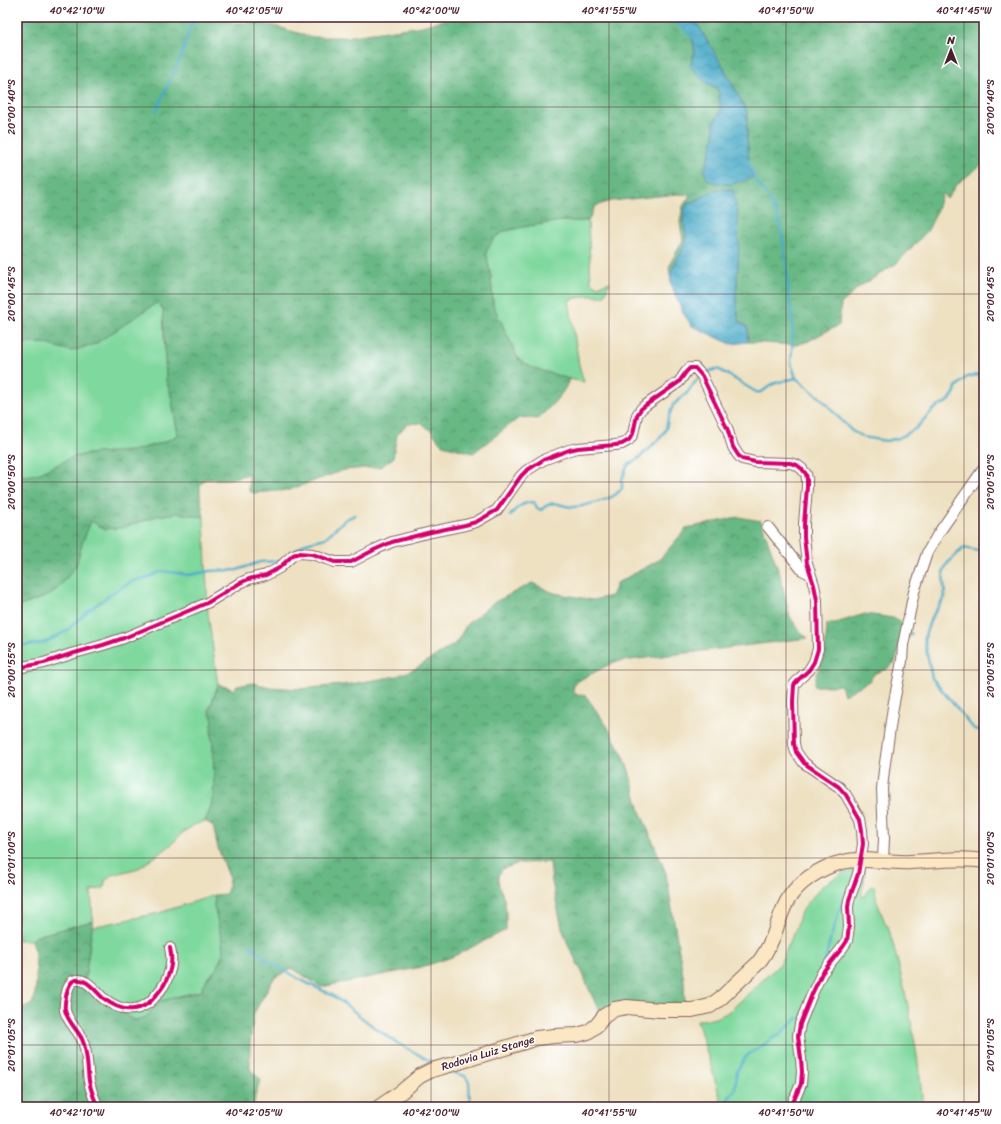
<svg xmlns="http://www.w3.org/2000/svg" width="1001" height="1124" viewBox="0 0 1001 1124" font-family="Sriracha,sans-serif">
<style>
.green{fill:#7fd89d;stroke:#647c64}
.forest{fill:url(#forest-crowns);stroke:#586c58}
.water{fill:url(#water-waves);stroke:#4a657a}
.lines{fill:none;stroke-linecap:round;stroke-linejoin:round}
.stream{stroke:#49abc8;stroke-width:2.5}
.street-casing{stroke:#836360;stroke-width:12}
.secondary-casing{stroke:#836360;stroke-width:16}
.street{stroke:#fff;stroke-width:10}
.secondary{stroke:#fbe7c3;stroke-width:14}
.cycleway-casing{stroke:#fff;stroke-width:6}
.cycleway{stroke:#d6006c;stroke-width:4}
.ticks{fill:none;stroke:#4a1f2b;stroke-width:1;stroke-opacity:0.45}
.labels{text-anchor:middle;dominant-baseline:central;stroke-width:3;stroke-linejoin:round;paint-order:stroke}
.street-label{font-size:11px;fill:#4a1f2b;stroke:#fff}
.neatline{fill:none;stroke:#4a1f2b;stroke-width:1.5}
.ticks-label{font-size:10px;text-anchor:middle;fill:#4a1f2b}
</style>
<defs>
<pattern id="forest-crowns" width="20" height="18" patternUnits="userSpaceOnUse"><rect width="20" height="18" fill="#67b884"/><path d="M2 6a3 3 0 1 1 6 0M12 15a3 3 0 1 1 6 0" fill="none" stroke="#57956c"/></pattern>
<pattern id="water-waves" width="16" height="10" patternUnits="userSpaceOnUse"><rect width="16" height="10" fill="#49abc8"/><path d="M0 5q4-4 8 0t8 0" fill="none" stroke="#3f8ba3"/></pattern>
</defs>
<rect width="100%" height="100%" fill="#fff"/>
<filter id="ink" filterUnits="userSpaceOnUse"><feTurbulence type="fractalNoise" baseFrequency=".025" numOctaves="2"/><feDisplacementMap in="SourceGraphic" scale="8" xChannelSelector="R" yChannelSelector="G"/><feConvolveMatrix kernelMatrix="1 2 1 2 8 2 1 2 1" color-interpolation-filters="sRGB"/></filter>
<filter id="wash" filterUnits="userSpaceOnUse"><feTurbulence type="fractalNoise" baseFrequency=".012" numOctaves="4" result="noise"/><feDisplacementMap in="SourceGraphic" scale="16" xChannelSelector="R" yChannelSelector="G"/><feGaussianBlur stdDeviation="0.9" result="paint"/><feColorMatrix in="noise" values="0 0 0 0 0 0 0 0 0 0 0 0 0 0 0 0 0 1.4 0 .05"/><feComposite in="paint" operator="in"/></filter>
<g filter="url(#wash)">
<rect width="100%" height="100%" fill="#eee1c2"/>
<!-- green -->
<g class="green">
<polygon points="561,221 588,221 591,282 597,286 610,282 604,296 586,296 569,300 579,365 584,382 569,379 533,368 519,360 493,305 491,277 486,252 494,238 505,231 528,226"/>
<polygon points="158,302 163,310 166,380 171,395 178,435 164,442 133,451 94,453 73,457 40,473 28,476 17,475 17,346 23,343 43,343 71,351 95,344"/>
<polygon points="178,513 204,517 208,613 218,685 209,710 213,720 211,730 213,744 214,784 212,802 209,812 205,821 194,825 181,834 171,845 139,868 112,875 105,881 104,888 91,891 93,921 37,936 32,940 18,940 19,895 17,874 17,607 50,595 83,541 91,521 141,522 157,516"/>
<path d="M864,870C867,878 861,887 862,897L865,896L870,887L872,885L874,886L877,902L886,925L888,926C905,985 918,1046 923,1107H723L697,1020C712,1020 719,1018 731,1010L780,964L796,928L801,912L810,900L823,885L845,872Z"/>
<polygon points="215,895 214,906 222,941 223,952 218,967 207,978 203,990 160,1001 146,1018 137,1020 131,1019 117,1007 84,987 92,927 159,913"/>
</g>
<!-- forest -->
<g class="forest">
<path d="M17,17H209L235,23H254L274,26L312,37H346L422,26L454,17H674V19L691,35L704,81L718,90L721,109L714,123V137L708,159L704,172L753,178L750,168L747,139V112L724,68L693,17H984V159L981,165L956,185L947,199L942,193L936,213L928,230L912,247L897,263L858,288L841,304L839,325L823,333L809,341L796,345L748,342V328L739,322L736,296L738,270L724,189L715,190L695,201L683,220L686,234V242L670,274L669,268L671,262L683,240L680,222L683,206L690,195L678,194L611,201L595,206L588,221H561L528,226L505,231L494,238L486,252L491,277L493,305L519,360L533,368L569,379C565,394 549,407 538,419L520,417L473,453L443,445L438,440L432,431L420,423L407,424L397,435L393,458L380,467L344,470L289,490L254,493L249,491V474L230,479H205L200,485V496L204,517L178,513L157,516L121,528L104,529L91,521L83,541L76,566L61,585L50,595L17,607V475L28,476L40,473L73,457L94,453L133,451L164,442L178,435L171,395L166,380L163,310L158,302L95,344L71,351L43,343H23L17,346Z"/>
<path d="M739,517L761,521L780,575L790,617L800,631L808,638L614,662L574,683L573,693L586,696L607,726L624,757L629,771L640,811L666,873L684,981L685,1006L604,1013L598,1009L588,987L583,974L569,947L562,928L552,882L550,862L520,863L502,869L498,876L499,886L504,898L506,910V930L452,957L422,967L321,987L292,968L274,978L254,1013L250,1042V1069L261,1080L255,1096L254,1107H17V1005L22,1007L30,1006C32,1003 34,1000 34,997C38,985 36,952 32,940L37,936L93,921L84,986L117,1007L131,1019L137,1020L146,1017L160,1001L203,991L202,987L208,978L218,967L223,952L222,941L214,906L215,895L226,894L228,888L229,877L218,848L213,826L205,821L209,812L212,802L214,784L213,744L211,730L213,720L209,711L218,685L228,687L233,690L237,686L253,683L270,687L299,689L351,684L397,676L415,669L456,643L467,624L493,603L532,583L554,593L593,600L611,596L617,583L659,560L687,528Z"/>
<polygon points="865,614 893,618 904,625 913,634 901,644 895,662 887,669 875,673 869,681 844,695 841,685 828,686 814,686 817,673 825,653 827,624 839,622"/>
</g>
<!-- water -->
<g class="water">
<polygon points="674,17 693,17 724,68 747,112 747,139 750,168 753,178 729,185 708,181 704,172 708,159 714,137 714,123 721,109 718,90 704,81 690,66 695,50 691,35 674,19"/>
<polygon points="724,189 733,190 738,217 739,250 736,296 739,321 748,328 748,342 731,344 692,326 685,316 678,302 671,284 670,274 686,242 686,234 683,220 684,211 688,202 695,201 715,190"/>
</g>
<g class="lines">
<!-- stream -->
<g class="stream">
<polyline points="672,17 675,21 692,37"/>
<polyline points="156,111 179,61 187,38 193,17"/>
<polyline points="748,160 755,179 768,198 777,215 780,224 786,259 788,287 791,309 793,333 791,363 796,378 823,400 842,421 852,431 863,437 886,441 899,438 915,429 934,409 949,401 955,392 956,387 967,377 976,375 984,376"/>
<path d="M703,373L716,369L720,370L756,392C764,394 766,387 773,384C780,381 788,380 796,378"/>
<path d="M510,516C515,508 524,502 534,502L537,508L541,510C555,497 558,507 573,507C582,507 607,500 615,495C617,493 620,491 622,488V480L625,471L628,465L639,458L661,437L666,429L668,419L673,405L687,393L699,377"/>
<polyline points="296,550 306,543 325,538 346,519 355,515"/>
<polyline points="984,552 963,548 947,564 943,573 945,597 931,618 925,636 925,643 932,678 974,729 984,731"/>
<polyline points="17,646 39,644 48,641 66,631 88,611 115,591 133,581 146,578 158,573 163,571 189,575 210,571 237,570 260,562 281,561"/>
<polyline points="249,945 270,962 303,981 332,995 347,1006 375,1028 399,1044 432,1062 437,1062"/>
<polyline points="824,964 831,937 843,899"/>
<polyline points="448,1071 465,1076 469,1082 470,1107"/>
<polyline points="482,1107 484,1106 493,1107"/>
<polyline points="723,1107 724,1104 735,1090 737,1071 745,1058 749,1054 762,1046 771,1039 778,1036 798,1018"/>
</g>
</g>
</g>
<g filter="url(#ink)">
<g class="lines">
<!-- street casing -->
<g class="street-casing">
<g id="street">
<polyline points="768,527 802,570 810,574"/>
<polyline points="17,668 44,663 71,654 103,645 124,638 207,603 240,583 249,579 266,575 279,568 293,555 299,553 312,554 335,562 351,562 374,550 392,542 431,532 465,525 476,522 497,510 521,476 526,471 543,460 569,450 578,448 615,445 622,444 629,440 633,434 637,415 641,409 646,405 679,382 686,372 690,368 695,368 702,376 727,428 733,447 738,455 742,459 755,462 790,463 797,465 802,469 806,474 807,479 807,487 804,524 804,537 807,563 814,585 817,600 818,649 814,662 809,670 799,679 794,685 793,701 794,744 796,752 804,763 839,787 846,795 860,819 862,830 863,844 858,874 849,900 848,907 849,927 847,941 843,947 822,973 812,994 800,1024 798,1036 801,1059 802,1072 801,1084 791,1107"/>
<polyline points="883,860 884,838 882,789 884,770 893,707 902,661 903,645 914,592 927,553 938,534 984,468"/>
<path d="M98,1107C94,1099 91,1090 89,1081C87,1067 88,1052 82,1039C77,1029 67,1021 65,1010C64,1004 67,985 73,981C85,975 96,992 103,998C112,1005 122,1011 134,1009C141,1008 147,1005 152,1000C157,994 162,989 165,983C171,970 173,961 170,948"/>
</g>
</g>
<!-- secondary casing -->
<g class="secondary-casing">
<path id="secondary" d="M379,1107L401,1092L420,1076L432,1070L453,1064L537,1038L554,1036L577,1035L588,1032L597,1025L604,1016L615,1009L627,1007L660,1010H692L710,1006L721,998L758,963C764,956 769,946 773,937C779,922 783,903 795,890C811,872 838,859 862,860C878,860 895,863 911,862C935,861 960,857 984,861"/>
</g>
<!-- street -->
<use href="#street" class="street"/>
<!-- secondary -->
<use href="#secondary" class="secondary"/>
<!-- cycleway casing -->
<g class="cycleway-casing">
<g id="cycleway">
<polyline points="17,668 44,663 71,654 103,645 124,638 207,603 240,583 249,579 266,575 279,568 293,555 299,553 312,554 335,562 351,562 374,550 392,542 431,532 465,525 476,522 497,510 521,476 526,471 543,460 569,450 578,448 615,445 622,444 629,440 633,434 637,415 641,409 646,405 679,382 686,372 690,368 695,368 702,376 727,428 733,447 738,455 742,459 755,462 790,463 797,465 802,469 806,474 807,479 807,487 804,524 804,537 807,563 814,585 817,600 818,649 814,662 809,670 799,679 794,685 793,701 794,744 796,752 804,763 839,787 846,795 860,819 862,830 863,844 858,874 849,900 848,907 849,927 847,941 843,947 822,973 812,994 800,1024 798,1036 801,1059 802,1072 801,1084 791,1107"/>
<path d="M98,1107C94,1099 91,1090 89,1081C87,1067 88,1052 82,1039C77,1029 67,1021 65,1010C64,1004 67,985 73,981C85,975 96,992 103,998C112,1005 122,1011 134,1009C141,1008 147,1005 152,1000C157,994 162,989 165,983C171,970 173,961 170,948"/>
</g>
</g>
<!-- cycleway -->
<use href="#cycleway" class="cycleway"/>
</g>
</g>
<!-- ticks -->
<path class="ticks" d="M77,17V1107M254,17V1107M431,17V1107M609,17V1107M786,17V1107M964,17V1107M17,107H984M17,294H984M17,482H984M17,670H984M17,858H984M17,1045H984"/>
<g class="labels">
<!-- street labels -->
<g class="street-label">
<text transform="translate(488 1053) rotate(-17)">Rodovia Luiz Stange</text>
</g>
</g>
<!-- margin -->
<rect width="1001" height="1124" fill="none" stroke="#fff" stroke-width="44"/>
<!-- north arrow -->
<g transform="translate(951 50)" stroke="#ffffff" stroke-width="3" paint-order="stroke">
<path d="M0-3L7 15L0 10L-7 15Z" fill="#4a1f2b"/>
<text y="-6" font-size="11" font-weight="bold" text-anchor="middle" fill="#4a1f2b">N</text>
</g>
<rect x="22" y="22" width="957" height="1080" class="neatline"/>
<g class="ticks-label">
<text x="77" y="14">40°42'10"W</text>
<text x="254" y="14">40°42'05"W</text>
<text x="431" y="14">40°42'00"W</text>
<text x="609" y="14">40°41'55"W</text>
<text x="786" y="14">40°41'50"W</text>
<text x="964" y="14">40°41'45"W</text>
<text transform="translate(11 107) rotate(-90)" y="4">20°00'40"S</text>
<text transform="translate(990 107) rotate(-90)" y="4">20°00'40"S</text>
<text transform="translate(11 294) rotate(-90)" y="4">20°00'45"S</text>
<text transform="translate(990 294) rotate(-90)" y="4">20°00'45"S</text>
<text transform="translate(11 482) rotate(-90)" y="4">20°00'50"S</text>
<text transform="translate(990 482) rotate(-90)" y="4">20°00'50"S</text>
<text transform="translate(11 670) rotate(-90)" y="4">20°00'55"S</text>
<text transform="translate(990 670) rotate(-90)" y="4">20°00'55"S</text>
<text transform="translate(11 858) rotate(-90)" y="4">20°01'00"S</text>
<text transform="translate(990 858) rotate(-90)" y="4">20°01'00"S</text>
<text transform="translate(11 1045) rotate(-90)" y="4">20°01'05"S</text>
<text transform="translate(990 1045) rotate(-90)" y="4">20°01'05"S</text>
<text x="77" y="1116">40°42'10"W</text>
<text x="254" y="1116">40°42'05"W</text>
<text x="431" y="1116">40°42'00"W</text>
<text x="609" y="1116">40°41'55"W</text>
<text x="786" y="1116">40°41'50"W</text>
<text x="964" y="1116">40°41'45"W</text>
</g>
</svg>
